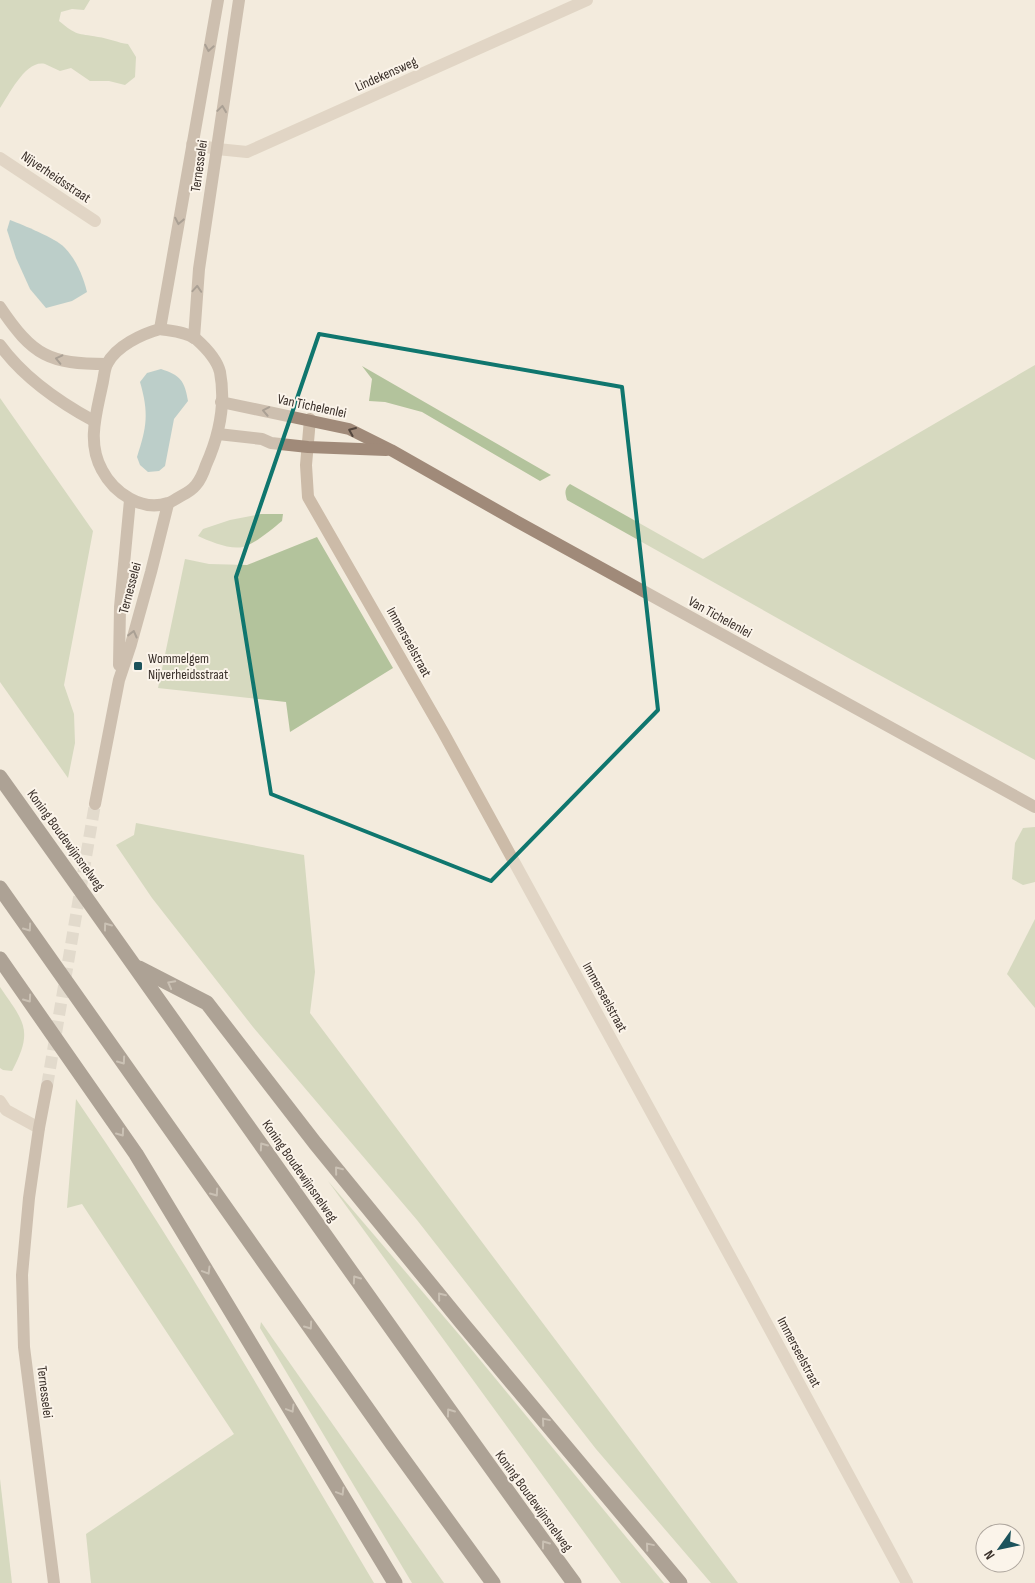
<svg xmlns="http://www.w3.org/2000/svg" width="1035" height="1583" viewBox="0 0 1035 1583" font-family="'Sofia Sans Condensed',sans-serif">
<style>
.green{fill:#b3c39c}
.water{fill:#7babb2}
.lines{fill:none;stroke-linecap:round;stroke-linejoin:round}
.secondary-tunnel{stroke:#cec5b9;stroke-width:12;stroke-dasharray:12 6;stroke-linecap:butt}
.street{stroke:#ccbba8;stroke-width:12}
.secondary{stroke:#a08a79;stroke-width:12}
.highway{stroke:#5a4a3f;stroke-width:15}
.oneway{stroke:#53463d}
.oneway2{stroke:#9a8e83}
.marked{fill:none;stroke:#0f766e;stroke-width:4;stroke-linejoin:round}
.poi-dot{fill:#1c535c;stroke:#fbf4ea;stroke-width:2}
.labels{text-anchor:middle;dominant-baseline:central;stroke-width:4;stroke-linejoin:round;paint-order:stroke}
.street-label{font-size:14px;fill:#392f29;stroke:#fbf4ea}
.poi-label{font-size:14px;fill:#392f29;stroke:#fbf4ea;text-anchor:start}
</style>
<rect width="100%" height="100%" fill="#f3ebdd"/>
<!-- green -->
<g class="green">
<path d="M0,0H90L84,10L72,9L61,12L59,21C77,36 77,33 98,37C108,38 118,43 128,44L136,57L135,77L125,85L109,81H90L71,68L60,71C55,69 50,66 45,64C26,59 9,95 0,108Z"/>
<path d="M1035,365V760L852,660L567,500C565,493 564,489 570,484L703,559Z"/>
<polygon points="362,366 551,475 540,481 422,412 385,402 369,401 372,379"/>
<polygon points="0,398 93,531 64,685 74,714 75,743 68,778 0,682"/>
<path d="M261,514H283L282,521C272,529 255,544 243,547C230,550 209,541 198,536L203,529L230,520Z"/>
<polygon points="317,537 393,668 290,732 286,702 158,688 185,559 209,564 247,565"/>
<polygon points="136,823 304,855 315,972 310,1013 738,1583 711,1583 596,1449 417,1220 253,1027 152,898 116,845 134,835"/>
<polygon points="1035,827 1035,882 1023,885 1012,879 1015,843 1023,828"/>
<polygon points="1035,919 1035,1008 1007,974"/>
<path d="M0,987C24,1022 34,1030 12,1071L3,1070L0,1068Z"/>
<path d="M76,1099C184,1255 277,1420 374,1583H91L86,1534L234,1434L82,1204L67,1208Z"/>
<polygon points="328,1181 462,1338 664,1583 621,1583"/>
<polygon points="261,1322 444,1583 412,1583 260,1328"/>
<polygon points="0,1479 12,1583 0,1583"/>
</g>
<!-- water -->
<g class="water">
<path d="M10,220C23,225 55,238 64,247C76,259 83,276 87,292L72,301L46,308L30,289L16,258L7,230Z"/>
<path d="M161,369C180,375 185,381 188,401L174,419L165,466L159,471L148,472L140,465L137,457C147,427 149,413 140,382L147,373Z"/>
</g>
<g class="lines">
<!-- secondary-tunnel -->
<polyline class="secondary-tunnel" points="47,1086 95,804"/>
<!-- street -->
<g class="street">
<polyline points="192,144 217,149 247,152 587,0"/>
<polyline points="0,158 95,221"/>
<polyline points="310,419 306,465 308,497 443,732 742,1278 907,1583"/>
<polyline points="0,1101 6,1110 39,1128"/>
</g>
<!-- secondary -->
<g class="secondary">
<path d="M0,307C33,356 49,364 107,364"/>
<path d="M160,329C171,331 187,332 196,339C205,347 217,360 220,372C226,404 219,436 206,465C204,471 201,479 196,485C192,490 187,493 181,496C177,498 172,502 168,503C142,512 114,493 102,470C87,443 96,415 102,386C104,379 104,370 107,364C116,346 142,334 160,329Z"/>
<polyline points="160,329 218,0"/>
<polyline points="194,338 199,269 239,0"/>
<path d="M0,345C24,378 59,402 94,421"/>
<polyline points="221,402 349,429 391,450 516,521 1035,807"/>
<polyline points="218,434 262,439 271,443 308,447 386,450"/>
<polyline points="119,665 120,607 130,500"/>
<polyline points="95,804 119,680 131,644 151,572 168,504"/>
<polyline points="47,1086 39,1128 29,1198 22,1275 24,1347 54,1583"/>
</g>
<!-- highway -->
<g class="highway">
<path d="M0,777C192,1045 380,1316 574,1583"/>
<polyline points="0,888 393,1445 493,1583"/>
<polyline points="0,959 136,1154 395,1583"/>
<polyline points="139,968 207,1003 315,1143 462,1323 680,1583"/>
</g>
</g>
<!-- one-way arrows -->
<defs><path id="oneway-chevron" d="M-2-3.5L2.5 0L-2 3.5" fill="none" stroke-width="1.6" stroke-linecap="round" stroke-linejoin="round" transform="scale(1.25)"/></defs>
<g class="oneway">
<use href="#oneway-chevron" transform="translate(209 48) rotate(100)"/>
<use href="#oneway-chevron" transform="translate(222 109) rotate(-82)"/>
<use href="#oneway-chevron" transform="translate(179 221) rotate(101)"/>
<use href="#oneway-chevron" transform="translate(197 289) rotate(-86)"/>
<use href="#oneway-chevron" transform="translate(59 359) rotate(-167)"/>
<use href="#oneway-chevron" transform="translate(266 411) rotate(-169)"/>
<use href="#oneway-chevron" transform="translate(352 431) rotate(-157)"/>
<use href="#oneway-chevron" transform="translate(133 634) rotate(-76)"/>
</g>
<g class="oneway2">
<use href="#oneway-chevron" transform="translate(107 926) rotate(-126)"/>
<use href="#oneway-chevron" transform="translate(28 928) rotate(55)"/>
<use href="#oneway-chevron" transform="translate(171 984) rotate(-152)"/>
<use href="#oneway-chevron" transform="translate(28 999) rotate(55)"/>
<use href="#oneway-chevron" transform="translate(122 1061) rotate(55)"/>
<use href="#oneway-chevron" transform="translate(121 1133) rotate(55)"/>
<use href="#oneway-chevron" transform="translate(263 1146) rotate(-125)"/>
<use href="#oneway-chevron" transform="translate(338 1170) rotate(-129)"/>
<use href="#oneway-chevron" transform="translate(215 1193) rotate(55)"/>
<use href="#oneway-chevron" transform="translate(207 1271) rotate(59)"/>
<use href="#oneway-chevron" transform="translate(356 1279) rotate(-125)"/>
<use href="#oneway-chevron" transform="translate(441 1296) rotate(-129)"/>
<use href="#oneway-chevron" transform="translate(309 1326) rotate(55)"/>
<use href="#oneway-chevron" transform="translate(291 1409) rotate(59)"/>
<use href="#oneway-chevron" transform="translate(450 1412) rotate(-126)"/>
<use href="#oneway-chevron" transform="translate(545 1421) rotate(-130)"/>
<use href="#oneway-chevron" transform="translate(341 1492) rotate(59)"/>
<use href="#oneway-chevron" transform="translate(545 1544) rotate(-126)"/>
<use href="#oneway-chevron" transform="translate(649 1546) rotate(-130)"/>
</g>
<!-- marked area -->
<path d="M0 0H1035V1583H0ZM319,334L622,387L658,710L491,881L271,794L236,577Z" fill="#f3ebdd" fill-opacity=".55" fill-rule="evenodd"/>
<path class="marked" d="M319,334L622,387L658,710L491,881L271,794L236,577Z"/>
<!-- markers -->
<rect class="poi-dot" x="133" y="661" width="10" height="10" rx="2.5"/>
<g class="labels">
<!-- street labels -->
<g class="street-label">
<text transform="translate(386 74) rotate(-24)">Lindekensweg</text>
<text transform="translate(199 166) rotate(-82)">Ternesselei</text>
<text transform="translate(56 177) rotate(34)">Nijverheidsstraat</text>
<text transform="translate(312 406) rotate(12)">Van Tichelenlei</text>
<text transform="translate(130 588) rotate(-75)">Ternesselei</text>
<text transform="translate(720 617) rotate(29)">Van Tichelenlei</text>
<text transform="translate(409 642) rotate(61)">Immerseelstraat</text>
<text transform="translate(66 840) rotate(54)">Koning Boudewijnsnelweg</text>
<text transform="translate(605 997) rotate(61)">Immerseelstraat</text>
<text transform="translate(300 1171) rotate(55)">Koning Boudewijnsnelweg</text>
<text transform="translate(799 1352) rotate(62)">Immerseelstraat</text>
<text transform="translate(45 1392) rotate(83)">Ternesselei</text>
<text transform="translate(534 1501) rotate(54)">Koning Boudewijnsnelweg</text>
</g>
<!-- poi labels -->
<g class="poi-label">
<text x="148" y="658">Wommelgem<tspan x="148" dy="16">Nijverheidsstraat</tspan></text>
</g>
</g>
<!-- north arrow -->
<g transform="translate(1000 1548) rotate(237)"><circle r="24" fill="#fbf4ea" stroke="#ada59d"/>
<path d="M0-4L9 19L0 12L-9 19Z" fill="#1c535c"/>
<text y="-8" font-size="14" font-weight="bold" text-anchor="middle" fill="#392f29">N</text>
</g>
</svg>
